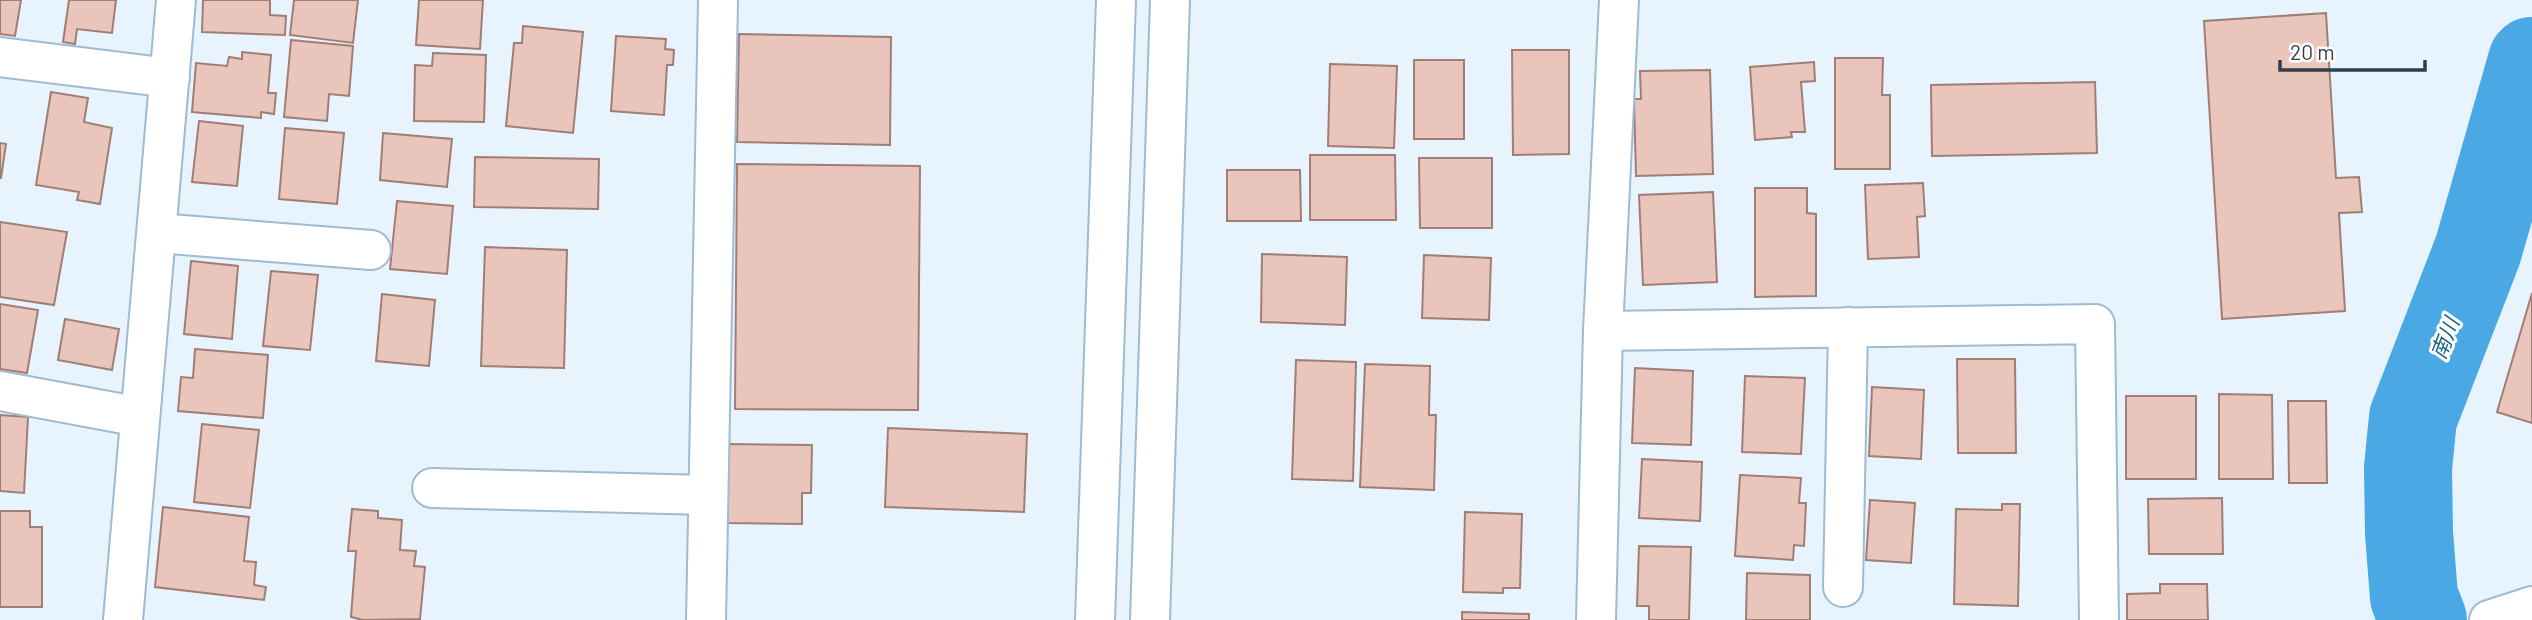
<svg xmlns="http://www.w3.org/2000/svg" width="2532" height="620" viewBox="0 0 2532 620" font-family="Barlow,'Noto Sans JP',sans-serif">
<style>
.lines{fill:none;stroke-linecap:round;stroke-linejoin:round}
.river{stroke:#4aa8e5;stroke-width:88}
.building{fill:#eac5bc;stroke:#a07e76;stroke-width:2}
.minor-casing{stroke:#9ebbd1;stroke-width:42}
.minor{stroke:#fff;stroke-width:38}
.labels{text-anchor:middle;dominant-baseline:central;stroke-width:6;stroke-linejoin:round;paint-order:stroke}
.water-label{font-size:21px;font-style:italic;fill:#195d86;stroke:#fff}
</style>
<rect width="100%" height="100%" fill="#e8f4fd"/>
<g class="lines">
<!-- river -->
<polyline class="river" points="2423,620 2414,597 2409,533 2408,468 2413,418 2478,250 2532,61"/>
</g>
<!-- building -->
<g class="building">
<polygon points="0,0 21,0 15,36 0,34"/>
<polygon points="69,0 116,0 112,33 77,29 75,44 63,42"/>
<polygon points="203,0 270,0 270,15 286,16 285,35 202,32"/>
<polygon points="294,0 358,0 353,43 290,35"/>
<polygon points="419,0 483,0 480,49 416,45"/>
<polygon points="2326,13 2336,178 2359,177 2362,212 2339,213 2345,311 2222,319 2204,21"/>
<polygon points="523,26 583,32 573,133 506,126 514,43 522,43"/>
<polygon points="739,34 891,37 890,145 737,142"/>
<polygon points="616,36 666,39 665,49 674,50 673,65 667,65 664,115 611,111"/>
<polygon points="291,40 353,46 349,96 329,94 327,121 284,117"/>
<polygon points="1512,50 1569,50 1569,154 1513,155"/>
<polygon points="242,52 271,55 268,93 276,93 274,114 261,112 261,118 192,112 196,63 227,66 229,57 242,59"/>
<polygon points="433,53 486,55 484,122 414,121 415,65 432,66"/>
<polygon points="1835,58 1883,58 1882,95 1890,95 1890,169 1835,169"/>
<rect x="1414" y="60" width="50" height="79"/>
<polygon points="1814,62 1815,81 1801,82 1805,132 1791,132 1792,137 1755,140 1750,67"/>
<polygon points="1330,64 1397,66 1394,148 1328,146"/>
<polygon points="1710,70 1713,174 1636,176 1634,99 1641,99 1640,71"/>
<polygon points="2095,82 2097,153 1932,156 1931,85"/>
<polygon points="51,92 88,98 84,122 112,128 100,204 77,200 79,192 36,185"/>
<polygon points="199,121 243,126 237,186 192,182"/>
<polygon points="285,128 344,133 337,204 279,199"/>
<polygon points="383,133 452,139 447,187 380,180"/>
<polygon points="0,143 6,144 1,178 0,178"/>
<polygon points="1310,155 1395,155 1396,220 1310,220"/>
<polygon points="475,157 599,159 598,209 474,207"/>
<polygon points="1419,158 1492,158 1492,228 1420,228"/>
<polygon points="737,164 920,166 918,410 735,409"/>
<polygon points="1227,170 1300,170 1301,221 1227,221"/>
<polygon points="1923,183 1925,216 1917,217 1919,257 1868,259 1865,185"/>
<polygon points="1755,188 1807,188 1807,213 1816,214 1816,296 1755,297"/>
<polygon points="1713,192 1717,282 1643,285 1639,195"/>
<polygon points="397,201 453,206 447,274 390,269"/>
<polygon points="0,222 67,232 54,305 0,297"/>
<polygon points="485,247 567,250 564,368 481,366"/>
<polygon points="1262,254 1347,257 1345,325 1261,322"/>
<polygon points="1424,255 1491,258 1489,320 1422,318"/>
<polygon points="191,261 238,266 232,339 184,334"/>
<polygon points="271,271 318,275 310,350 263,346"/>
<polygon points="2532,293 2532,423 2497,412"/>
<polygon points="382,294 435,300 429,366 376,361"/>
<polygon points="0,304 38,310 27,373 0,369"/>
<polygon points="65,319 119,329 112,370 58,360"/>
<polygon points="195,349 268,355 263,418 178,411 181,377 193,378"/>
<polygon points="1957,359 2015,359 2016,453 1958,453"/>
<polygon points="1296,360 1356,362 1353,481 1292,479"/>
<polygon points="1365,364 1430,366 1429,415 1436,415 1434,490 1360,487"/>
<polygon points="1635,368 1693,371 1691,445 1632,443"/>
<polygon points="1745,376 1805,378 1801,454 1742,452"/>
<polygon points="1872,387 1924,390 1921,459 1869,456"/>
<polygon points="2219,394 2272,395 2273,479 2219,479"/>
<rect x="2126" y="396" width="70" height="83"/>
<polygon points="2288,401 2326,401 2327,483 2289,483"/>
<polygon points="0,415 28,417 24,493 0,491"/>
<polygon points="202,424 259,430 250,508 194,502"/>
<polygon points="888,428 1027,434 1024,512 885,507"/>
<polygon points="727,444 812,445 811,493 802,493 802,524 726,523"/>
<polygon points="1642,459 1702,462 1700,521 1639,518"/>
<polygon points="1740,475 1801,478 1799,503 1806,503 1804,546 1794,545 1793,560 1735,556"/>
<polygon points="2222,498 2223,554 2149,554 2148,499"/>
<polygon points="1870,500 1915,503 1911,563 1866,560"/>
<polygon points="2002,504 2020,504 2018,606 1954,604 1956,509 2002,510"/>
<polygon points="163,507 249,517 244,561 256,562 254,585 266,587 264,600 155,587"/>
<polygon points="352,509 378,511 378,518 402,520 400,550 416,551 414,566 425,567 420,619 363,620 351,617 356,551 348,551"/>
<polygon points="0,511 30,511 30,527 42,527 42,607 0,607"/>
<polygon points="1465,512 1522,514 1520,588 1503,588 1503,593 1463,592"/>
<polygon points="1639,546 1691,547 1689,620 1649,620 1649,606 1637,606"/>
<polygon points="1747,573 1810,575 1810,620 1746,620"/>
<polygon points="2160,584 2207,584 2208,620 2127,620 2127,594 2160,593"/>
<polygon points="1462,612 1529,614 1529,620 1462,620"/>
</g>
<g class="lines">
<!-- minor casing -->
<g class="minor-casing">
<g id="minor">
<polyline points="0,57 170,78"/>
<polyline points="157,233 371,250"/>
<polyline points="1603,331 2095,324 2099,620"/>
<polyline points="0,391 140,417"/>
<polyline points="432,488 708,495"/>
<polyline points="1843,587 1848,327"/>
<polyline points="123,620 176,0"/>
<polyline points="706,620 718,0"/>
<polyline points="1095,620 1116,0"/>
<polyline points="1150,620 1170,0"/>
<polyline points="1596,620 1603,331 1619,0"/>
<polyline points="2489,620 2532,606"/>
</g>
</g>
<!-- minor -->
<use href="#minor" class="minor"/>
</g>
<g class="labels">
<!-- water labels -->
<g class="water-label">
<text transform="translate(2444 338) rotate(-69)">南川</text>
</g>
</g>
<!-- scale -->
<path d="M2280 60v10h145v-10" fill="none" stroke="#323e47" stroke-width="3.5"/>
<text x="2290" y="60" font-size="21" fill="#323e47" stroke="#ffffff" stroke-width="5" paint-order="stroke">20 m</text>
</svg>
